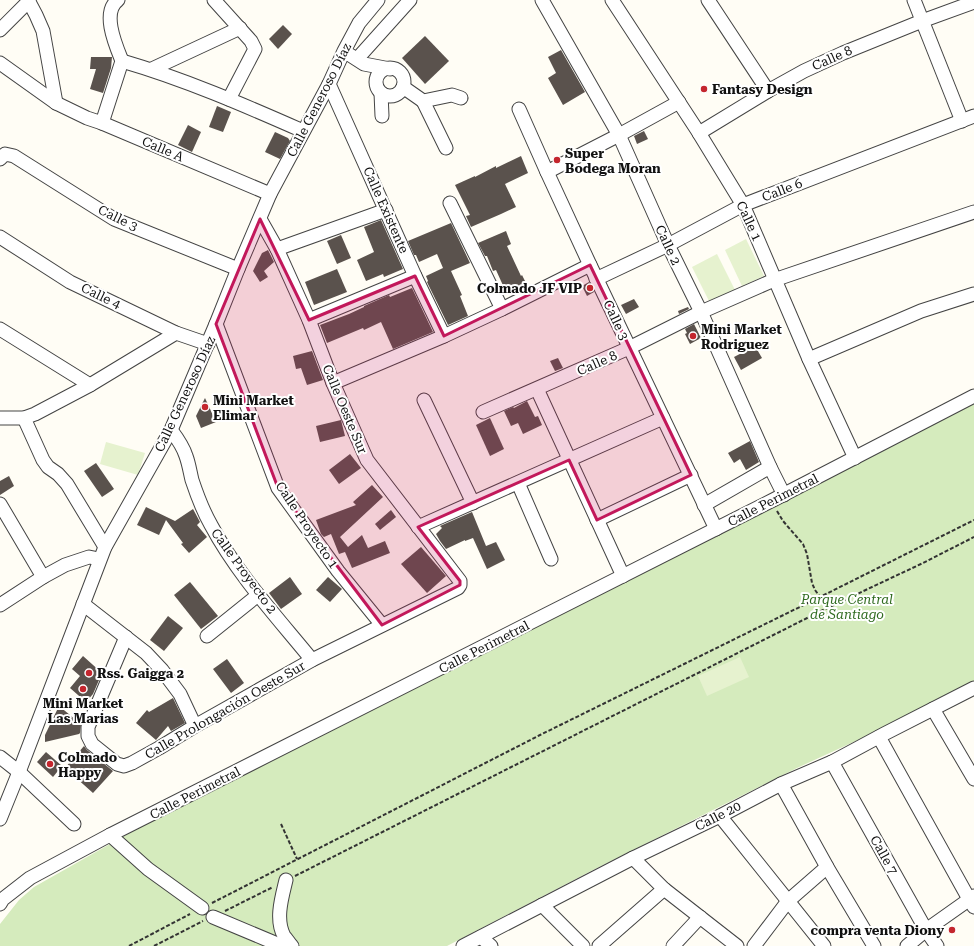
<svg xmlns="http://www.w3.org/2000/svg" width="974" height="946" viewBox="0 0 974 946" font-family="'Roboto Serif',serif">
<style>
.green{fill:#d5ebbd}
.pitch{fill:#e6f2cf}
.building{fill:#5a524d}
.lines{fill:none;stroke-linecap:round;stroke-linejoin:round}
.minor-casing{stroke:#444;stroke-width:15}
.path{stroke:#333;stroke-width:2;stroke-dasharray:4 2;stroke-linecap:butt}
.minor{stroke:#fff;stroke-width:13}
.marked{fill:#c2185b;fill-opacity:0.2;stroke:#c2185b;stroke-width:3;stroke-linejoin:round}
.poi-dot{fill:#c4262e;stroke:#fff;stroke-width:1.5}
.labels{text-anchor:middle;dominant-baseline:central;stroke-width:4;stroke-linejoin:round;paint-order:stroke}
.street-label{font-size:13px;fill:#111;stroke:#fff}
.poi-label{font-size:13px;font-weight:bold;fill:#111;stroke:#fff;text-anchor:start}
.park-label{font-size:13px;font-style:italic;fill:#2f6b1f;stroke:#fff}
</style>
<rect width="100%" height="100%" fill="#fffdf5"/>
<!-- green -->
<polygon class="green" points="974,401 974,685 958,694 797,768 593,870 447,946 0,946 0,924 19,900 34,887 140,827"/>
<!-- pitch -->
<g class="pitch">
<polygon points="746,239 764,276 742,286 725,250"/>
<polygon points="717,254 735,290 710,303 692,267"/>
<polygon points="106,442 145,453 138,475 100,464"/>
<polygon points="740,657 749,677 707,696 698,676"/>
</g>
<!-- building -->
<g class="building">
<polygon points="283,25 292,34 278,49 269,39"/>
<polygon points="425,36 449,61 425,84 402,58"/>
<polygon points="561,50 585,92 563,105 548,78 556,73 548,57"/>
<polygon points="91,57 112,57 111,68 103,93 90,89 96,69 90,69"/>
<polygon points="217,106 231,112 223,132 209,127"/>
<polygon points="188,125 201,132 192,152 178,145"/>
<polygon points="644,131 648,139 637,144 634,136"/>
<polygon points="275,132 288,138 290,141 280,159 265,152"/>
<polygon points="521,156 528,173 505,184 516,207 501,214 471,227 466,216 470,215 455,185 475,176 475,177 496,166 496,168"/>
<polygon points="381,220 403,269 384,277 383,274 366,281 357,260 374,252 364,227"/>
<polygon points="451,223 470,263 451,271 462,295 460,296 468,316 448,325 427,282 428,281 426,276 443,268 437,254 419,262 416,255 414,255 408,241"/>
<polygon points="506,231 511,244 507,246 521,276 522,275 528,287 513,295 510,289 506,292 496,270 493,271 487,256 485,256 478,243"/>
<polygon points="341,235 351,258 337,264 327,241"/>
<polygon points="268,250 274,262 264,271 268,277 260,282 253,271 262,253"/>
<polygon points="337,269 347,292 314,305 305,282"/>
<polygon points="589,282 594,292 587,296 582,286"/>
<polygon points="412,288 433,332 393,349 381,322 364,330 363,328 327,343 320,325 349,314 364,307 364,306 389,295 390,297"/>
<polygon points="634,299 639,307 626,314 621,305"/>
<polygon points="688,307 689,309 679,314 678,311"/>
<polygon points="694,324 701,338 690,344 685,334 687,333 685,329"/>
<polygon points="755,346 762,358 741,370 734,357"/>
<polygon points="312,351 323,380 307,385 301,368 296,369 293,356"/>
<polygon points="558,358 563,368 555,371 550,361"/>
<polygon points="205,398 216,422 201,428 196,416"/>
<polygon points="527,401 535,417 538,416 542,425 523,434 518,423 511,426 504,411 513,407 514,408"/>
<polygon points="490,418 504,449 490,456 476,425"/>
<polygon points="341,420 345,436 320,442 316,426"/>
<polygon points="750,441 759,462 746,470 740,459 734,463 728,453"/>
<polygon points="350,454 361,468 339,484 329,470"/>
<polygon points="96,463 114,489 102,497 84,471"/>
<polygon points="9,476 14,486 0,495 0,481"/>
<polygon points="372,485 383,497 340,537 348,547 362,535 368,548 385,541 390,553 352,568 345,552 339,554 331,534 324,537 321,534 316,520 356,505 353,502"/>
<polygon points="146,507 175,521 193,509 200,522 197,525 207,537 189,553 181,544 183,543 166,520 159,535 137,525"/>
<polygon points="391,510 396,517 380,530 375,524"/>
<polygon points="472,512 486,546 496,542 505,560 487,569 473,538 465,541 465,540 446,549 440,541 436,534 442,528 440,526"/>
<polygon points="421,547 446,576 427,593 401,564"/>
<polygon points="290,577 302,594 281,609 269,593"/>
<polygon points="328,577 342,589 330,602 316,590"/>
<polygon points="190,582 218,616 201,629 174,595"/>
<polygon points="168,616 183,628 164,651 150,640"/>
<polygon points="83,656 102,673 93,694 86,702 70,688 80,676 72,669"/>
<polygon points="227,659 244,683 231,693 213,669"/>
<polygon points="173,698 185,723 171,731 168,726 156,740 136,723 147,710 149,712"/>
<polygon points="59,706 81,724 80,733 79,734 45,742 45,735"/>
<polygon points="84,746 87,750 113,771 93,793 65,768"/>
<polygon points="46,752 62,766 53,777 37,762"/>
</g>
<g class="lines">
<!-- minor casing -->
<g class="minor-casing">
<g id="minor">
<polyline points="28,0 36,15 43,31 56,103"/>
<polyline points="214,0 251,41 255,49 229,99"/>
<polyline points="542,0 619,135 668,245 701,312 770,467 784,495"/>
<polyline points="612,0 699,133 743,205 809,359 855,458"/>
<polyline points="708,0 768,91"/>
<polyline points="914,0 962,121"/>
<polyline points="0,30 29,1"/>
<polyline points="350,55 364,64 390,69"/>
<polyline points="357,59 410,0"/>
<path d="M122,61C184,79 244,105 303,131"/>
<polyline points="0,63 56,103 87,118 102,123 270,194"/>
<circle cx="390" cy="82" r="14"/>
<polyline points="152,69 240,28"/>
<polyline points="329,84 415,276 444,336"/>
<polyline points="403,87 423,101 452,95 461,98"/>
<polyline points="381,93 382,116"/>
<polyline points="423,101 446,148"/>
<polyline points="519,109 547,172 590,265 716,529"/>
<path d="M102,123L122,61C116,46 101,12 118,0"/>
<polyline points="699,133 768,91 804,71 843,53 922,21 974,2"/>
<polyline points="0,159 5,154 14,156 114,219 238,269"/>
<polyline points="547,172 619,135 679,102"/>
<polyline points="450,203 502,309"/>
<polyline points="0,237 70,282 176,333 208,344"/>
<polyline points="277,249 386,210"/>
<polyline points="596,279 668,245 743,205 974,116"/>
<polyline points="309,320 415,276"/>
<polyline points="216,324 278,488 338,571 382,625"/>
<polyline points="0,329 90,385"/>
<polyline points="809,359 921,311 974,294"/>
<polyline points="333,383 444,336 502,309 590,265"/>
<polyline points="537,389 623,576"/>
<polyline points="424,400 473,503"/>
<polyline points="483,412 629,348 701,312 774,280 974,212"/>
<polyline points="0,418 24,418 35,414 90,385 176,333"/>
<polyline points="24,418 43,460 48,467 58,474 67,484 105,547"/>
<path d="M171,430C177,438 183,446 186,456C189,464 190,472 192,480C197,495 203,511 211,525C237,574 277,617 312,660"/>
<polyline points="518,483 551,559"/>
<polyline points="0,504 43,577"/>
<polyline points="704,505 770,467"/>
<polyline points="597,520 691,475"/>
<polyline points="418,527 663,418"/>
<polyline points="83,604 146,653 162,670 180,694 195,726"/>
<polyline points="0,605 43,577 65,565 89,557 94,558 99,560"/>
<polyline points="207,636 258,595"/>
<polyline points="126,637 88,727 88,736 92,744 117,764 124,766 132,763 159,748 195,726 312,660 458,588 460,585 460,581 367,460 333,383 309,320 277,249 260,219"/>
<polyline points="933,709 974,779"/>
<polyline points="879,737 969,899 974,907"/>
<polyline points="0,757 19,772 74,824"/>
<polyline points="832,762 926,930 937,946"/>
<polyline points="781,784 827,867 874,946"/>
<polyline points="720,816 824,946"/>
<polyline points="0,819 19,772 105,547 171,430 216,324 238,269 270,194 329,84 344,51 359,23 378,0"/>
<polyline points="110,835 148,869 202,908"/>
<polyline points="633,858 664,889 737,946"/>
<path d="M286,880C282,897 275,919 284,936C287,939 289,943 292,946"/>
<polyline points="0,904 3,899 30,878 110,835 773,500 974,396"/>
<polyline points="542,905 583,946"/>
<polyline points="213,917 282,946"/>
<polyline points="481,937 491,946"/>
<polyline points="463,946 633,858 720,816 781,784 832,762 884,734 974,688"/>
<polyline points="599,946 664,889"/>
<polyline points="673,946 700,917"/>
<polyline points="754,946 788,901 827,867"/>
<polyline points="907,946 926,930 974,896"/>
</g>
</g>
<!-- path -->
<g class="path">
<polyline points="777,511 783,521 803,544 807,554 812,583 815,590 820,597"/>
<polyline points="281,824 297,859"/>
<polyline points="295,876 821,611 923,563 974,537"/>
<polyline points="212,903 540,735 820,597 974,520"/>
<polyline points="225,911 273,887"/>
<polyline points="129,946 190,914"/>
<polyline points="154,946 203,921"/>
</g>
<!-- minor -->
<use href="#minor" class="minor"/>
</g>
<!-- marked area -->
<path class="marked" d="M260,219L309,320L415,276L444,336L590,265L691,475L597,520L569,460L418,527L460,581V585L382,625L278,488L216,324Z"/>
<!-- markers -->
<g class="poi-dot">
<circle cx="704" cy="89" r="4"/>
<circle cx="557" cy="160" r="4"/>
<circle cx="590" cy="288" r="4"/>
<circle cx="693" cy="336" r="4"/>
<circle cx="205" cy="407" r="4"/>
<circle cx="89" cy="673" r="4"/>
<circle cx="83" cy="689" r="4"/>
<circle cx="50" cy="764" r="4"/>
<circle cx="952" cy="930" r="4"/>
</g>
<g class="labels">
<!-- street labels -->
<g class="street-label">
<text transform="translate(832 58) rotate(-24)">Calle 8</text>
<text transform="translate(319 100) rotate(-63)">Calle Generoso Díaz</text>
<text transform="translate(163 149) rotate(23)">Calle A</text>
<text transform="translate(782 190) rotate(-21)">Calle 6</text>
<text transform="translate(386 210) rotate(66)">Calle Existente</text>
<text transform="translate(118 218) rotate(26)">Calle 3</text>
<text transform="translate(749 221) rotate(65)">Calle 1</text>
<text transform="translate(668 245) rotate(65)">Calle 2</text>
<text transform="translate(101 296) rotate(26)">Calle 4</text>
<text transform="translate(616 320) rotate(65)">Calle 3</text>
<text transform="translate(597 363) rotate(-24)">Calle 8</text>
<text transform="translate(185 394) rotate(-65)">Calle Generoso Díaz</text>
<text transform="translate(345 409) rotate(67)">Calle Oeste Sur</text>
<text transform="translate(773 500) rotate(-27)">Calle Perimetral</text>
<text transform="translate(307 525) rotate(56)">Calle Proyecto 1</text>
<text transform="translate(244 571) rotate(54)">Calle Proyecto 2</text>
<text transform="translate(484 647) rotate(-27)">Calle Perimetral</text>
<text transform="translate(225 710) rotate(-30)">Calle Prolongación Oeste Sur</text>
<text transform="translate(195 793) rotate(-27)">Calle Perimetral</text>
<text transform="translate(718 816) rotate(-27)">Calle 20</text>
<text transform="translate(884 855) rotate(61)">Calle 7</text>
</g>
<!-- poi labels -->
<g class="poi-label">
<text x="712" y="89">Fantasy Design</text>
<text x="565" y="153">Super<tspan x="565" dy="15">Bodega Moran</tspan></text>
<text x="582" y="288" text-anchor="end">Colmado JF VIP</text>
<text x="701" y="329">Mini Market<tspan x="701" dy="15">Rodriguez</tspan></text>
<text x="213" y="400">Mini Market<tspan x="213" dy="15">Elimar</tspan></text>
<text x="97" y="673">Rss. Gaigga 2</text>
<text x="83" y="703" text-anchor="middle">Mini Market<tspan x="83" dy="15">Las Marias</tspan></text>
<text x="58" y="757">Colmado<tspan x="58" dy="15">Happy</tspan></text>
<text x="944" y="930" text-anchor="end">compra venta Diony</text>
</g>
<!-- park labels -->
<g class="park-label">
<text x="847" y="599">Parque Central<tspan x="847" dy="15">de Santiago</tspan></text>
</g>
</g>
</svg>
